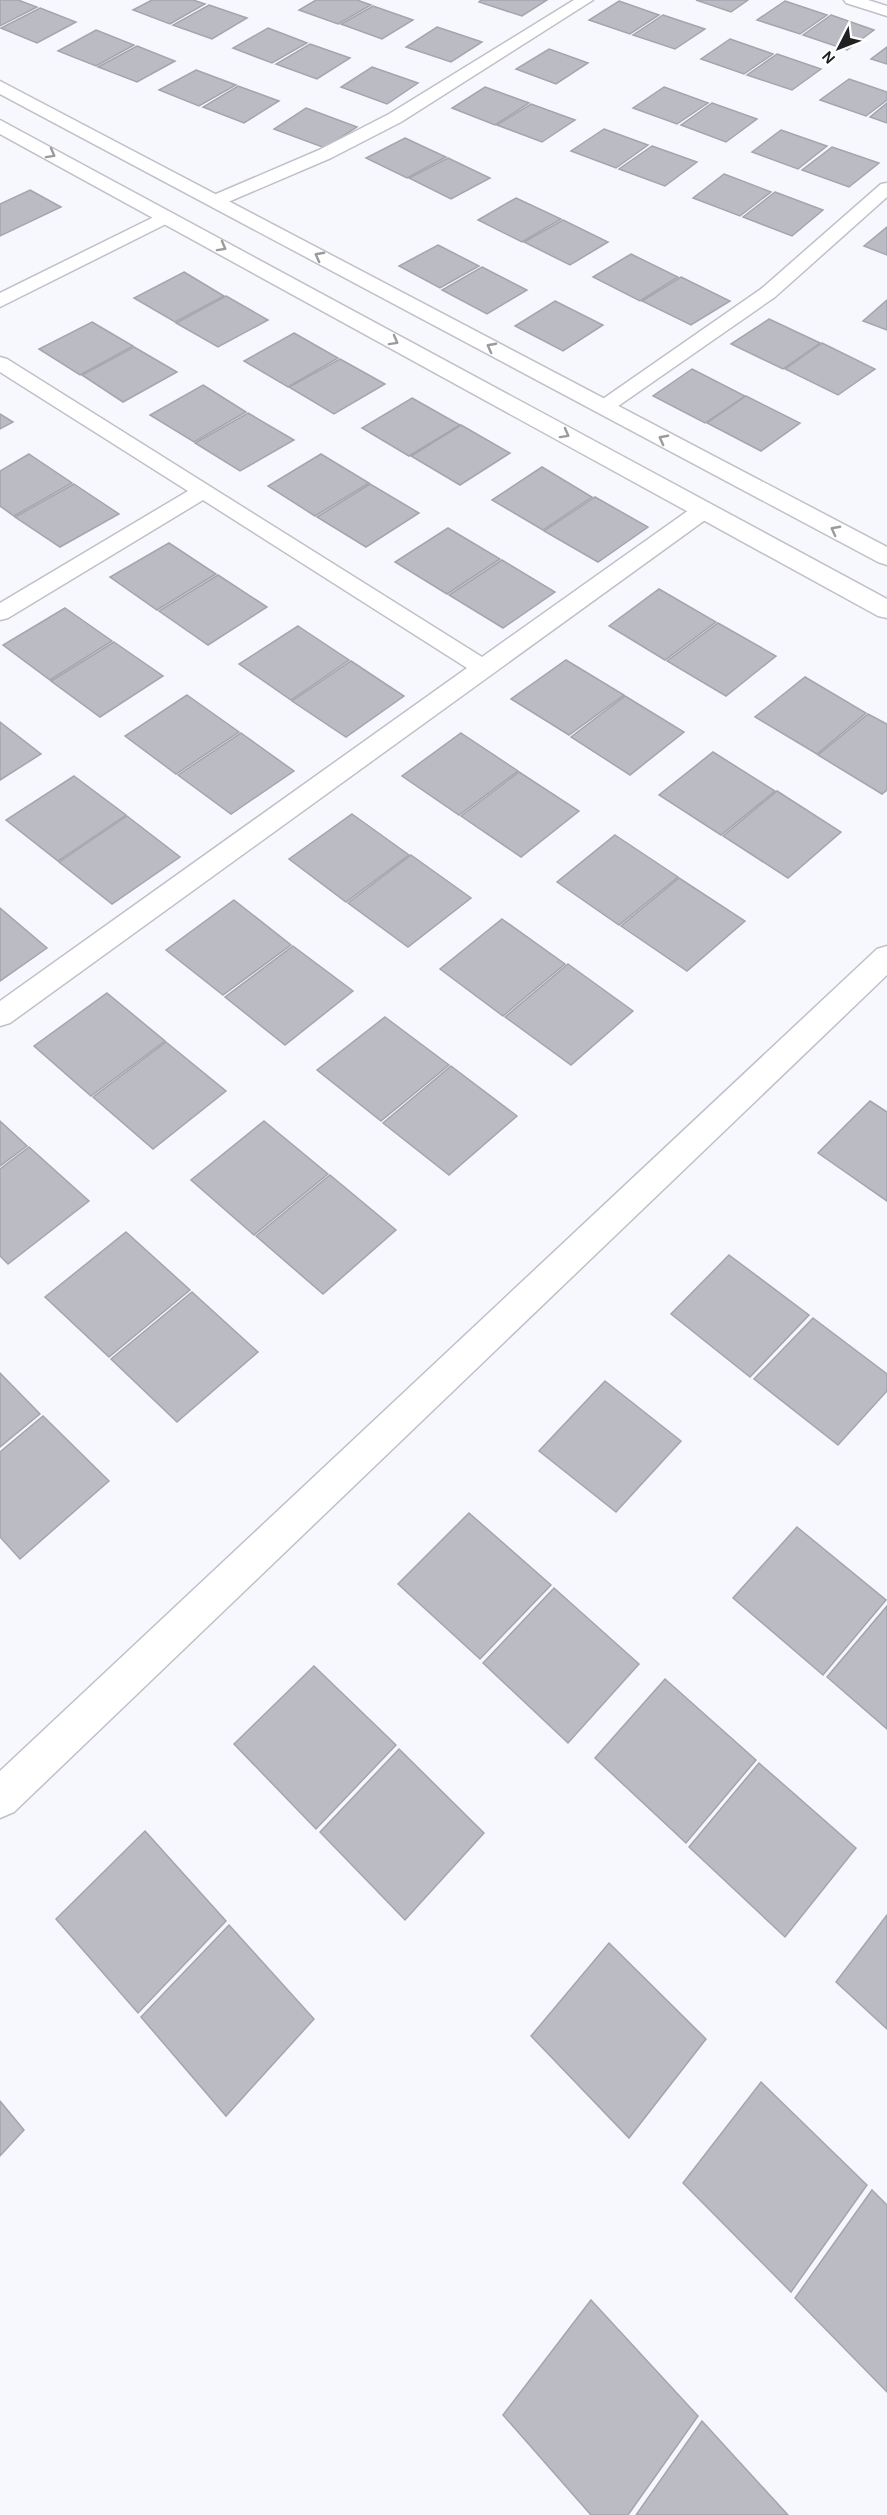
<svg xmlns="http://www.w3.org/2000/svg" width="887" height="2515" viewBox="0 0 887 2515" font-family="Karla,sans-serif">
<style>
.building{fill:#bbbbc4;stroke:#a5a5ae;stroke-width:1.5}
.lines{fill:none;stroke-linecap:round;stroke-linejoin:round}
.lane-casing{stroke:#c0c0c9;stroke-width:3}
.secondary-casing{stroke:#c0c0c9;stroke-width:3}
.lane{fill:#fff;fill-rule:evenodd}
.secondary{fill:#fff;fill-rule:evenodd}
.oneway{stroke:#9b9b9c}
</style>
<rect width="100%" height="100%" fill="#f7f7fe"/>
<!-- building -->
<g class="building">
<polygon points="0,0 18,0 37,7 0,26"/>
<polygon points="152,0 193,0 205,4 170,24 133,10"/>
<polygon points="316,0 357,0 371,5 338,24 299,10"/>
<polygon points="481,0 547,0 522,16 479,2"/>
<polygon points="696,0 748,0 731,12"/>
<polygon points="619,1 659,15 630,34 589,20"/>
<polygon points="785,1 827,15 800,34 757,20"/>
<polygon points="209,5 247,18 212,39 173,25"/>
<polygon points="373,6 413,20 382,39 341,24"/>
<polygon points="40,8 76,22 37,43 1,28"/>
<polygon points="663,15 705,29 675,49 633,35"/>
<polygon points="831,15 874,30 847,50 803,35"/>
<polygon points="437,27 482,42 451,62 406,47"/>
<polygon points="268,28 307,43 272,63 233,48"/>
<polygon points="96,30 134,45 96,66 58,51"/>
<polygon points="730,39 773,54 744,74 701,59"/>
<polygon points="310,44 350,58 317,79 276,64"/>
<polygon points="137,46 175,61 137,82 98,67"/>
<polygon points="887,47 887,64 871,59"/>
<polygon points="549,49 588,63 556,84 516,69"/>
<polygon points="777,54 821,69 792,90 747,75"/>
<polygon points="372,67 418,83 387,104 341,87"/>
<polygon points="196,70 236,85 199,106 159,90"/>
<polygon points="849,79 887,92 887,100 866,116 820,100"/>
<polygon points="238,86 279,101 244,123 203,107"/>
<polygon points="485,87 529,103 495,125 452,108"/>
<polygon points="664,87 708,103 677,124 633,108"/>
<polygon points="712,103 757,119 726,142 681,125"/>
<polygon points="887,103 887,123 870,117"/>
<polygon points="531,104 575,120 542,142 497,125"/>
<polygon points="306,108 357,127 325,148 274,129"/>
<polygon points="604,129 648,145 616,168 571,151"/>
<polygon points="781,130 827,146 798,169 752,152"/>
<polygon points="405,138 446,157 407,178 366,158"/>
<polygon points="652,146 697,162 665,186 619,169"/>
<polygon points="832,147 879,163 849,187 802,170"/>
<polygon points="448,158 490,178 451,199 409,178"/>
<polygon points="724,174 771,192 740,216 693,198"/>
<polygon points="30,190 61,207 0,236 0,204"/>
<polygon points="775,192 823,210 792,236 743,217"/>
<polygon points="516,198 561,219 522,242 478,220"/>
<polygon points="563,220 608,242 570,265 524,242"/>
<polygon points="887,227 887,255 864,246"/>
<polygon points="438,245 479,266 440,288 399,266"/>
<polygon points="631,254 678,277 640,301 593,277"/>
<polygon points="482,267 527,290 487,314 442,290"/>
<polygon points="184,272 224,296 175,322 134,298"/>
<polygon points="681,277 730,301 691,325 642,301"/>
<polygon points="226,296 268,320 218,347 176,323"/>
<polygon points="887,300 887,330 863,321"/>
<polygon points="555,301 603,325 563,351 515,326"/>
<polygon points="769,319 820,343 783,369 731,344"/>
<polygon points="92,322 133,346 80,375 39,349"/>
<polygon points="294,333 338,358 288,387 244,361"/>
<polygon points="822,343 875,369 838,395 785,369"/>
<polygon points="134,347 177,372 123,402 82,375"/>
<polygon points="340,359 385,384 334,414 289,387"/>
<polygon points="692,369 745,396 705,423 653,396"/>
<polygon points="203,385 246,412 194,442 150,415"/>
<polygon points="746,396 800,423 761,451 707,423"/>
<polygon points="412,398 460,425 409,456 362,428"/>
<polygon points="248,413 294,440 240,471 195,443"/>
<polygon points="0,414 13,422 0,429"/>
<polygon points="461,425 510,453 460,485 411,456"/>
<polygon points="29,454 72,483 14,516 0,506 0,471"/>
<polygon points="321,454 369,483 315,516 268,486"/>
<polygon points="542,467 592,497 543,530 492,500"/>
<polygon points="74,484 119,514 60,547 15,517"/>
<polygon points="370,484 419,513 366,547 317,517"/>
<polygon points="595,497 648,527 598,562 544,531"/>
<polygon points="448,528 500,559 447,594 395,562"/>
<polygon points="169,543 216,574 157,610 110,577"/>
<polygon points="502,560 555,592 503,628 449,595"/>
<polygon points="218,575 267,607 208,645 159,611"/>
<polygon points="659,589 716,622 665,660 609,626"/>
<polygon points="65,608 112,641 50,680 3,645"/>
<polygon points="718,623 776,656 726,696 667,661"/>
<polygon points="298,626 349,660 291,700 239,664"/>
<polygon points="114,642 163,676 100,717 51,681"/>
<polygon points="566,660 624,695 569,735 511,699"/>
<polygon points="351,661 404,696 346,737 292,701"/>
<polygon points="805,677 866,713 817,754 755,717"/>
<polygon points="187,695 239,732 176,774 125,736"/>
<polygon points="625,696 684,732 630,775 571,737"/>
<polygon points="868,714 887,724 887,790 882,794 818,755"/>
<polygon points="0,722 41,754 0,780"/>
<polygon points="241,733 294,771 231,814 178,775"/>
<polygon points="461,733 518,771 459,815 402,776"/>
<polygon points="713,752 775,791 721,835 659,795"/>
<polygon points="519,772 579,811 521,857 461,816"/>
<polygon points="74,776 126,815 58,861 6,820"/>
<polygon points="777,791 841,832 788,878 723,836"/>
<polygon points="352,814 409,855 346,902 289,859"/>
<polygon points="127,816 180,857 112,904 59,862"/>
<polygon points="615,835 678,877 619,925 557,882"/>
<polygon points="411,855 471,898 408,947 348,903"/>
<polygon points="679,878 745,921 687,971 621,926"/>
<polygon points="234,900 291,945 223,995 166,950"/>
<polygon points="0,908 47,948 0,981"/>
<polygon points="502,919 565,964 503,1016 440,969"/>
<polygon points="293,946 353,991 285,1045 225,997"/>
<polygon points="568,964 633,1011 571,1065 505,1017"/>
<polygon points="107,993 165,1041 91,1096 34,1046"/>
<polygon points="385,1017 449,1065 381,1121 317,1070"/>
<polygon points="166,1042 226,1091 153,1149 93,1097"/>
<polygon points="451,1066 517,1116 449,1175 383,1123"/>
<polygon points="870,1101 887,1112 887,1201 818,1153"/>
<polygon points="0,1121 27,1146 0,1166"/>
<polygon points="264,1121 328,1174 254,1235 191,1180"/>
<polygon points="29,1147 89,1201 8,1264 0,1256 0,1169"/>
<polygon points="330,1175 396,1230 323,1294 256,1236"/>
<polygon points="126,1232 190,1290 109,1357 45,1297"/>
<polygon points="729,1255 809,1315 750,1377 671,1314"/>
<polygon points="192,1292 258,1352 177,1422 111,1359"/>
<polygon points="813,1318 887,1374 887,1391 838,1445 754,1379"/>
<polygon points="0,1373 40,1414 0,1447"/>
<polygon points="605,1381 681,1441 616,1512 539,1451"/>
<polygon points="43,1416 109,1481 20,1559 0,1537 0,1452"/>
<polygon points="469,1513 551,1585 480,1659 398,1584"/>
<polygon points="797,1527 886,1600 823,1675 733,1598"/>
<polygon points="554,1588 639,1664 568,1743 483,1663"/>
<polygon points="887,1606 887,1729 827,1677"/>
<polygon points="314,1666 396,1745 316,1829 234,1744"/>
<polygon points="665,1679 756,1760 686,1843 595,1758"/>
<polygon points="399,1749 484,1833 405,1920 320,1832"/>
<polygon points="759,1763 856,1848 785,1937 689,1847"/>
<polygon points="145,1831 226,1921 138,2013 56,1919"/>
<polygon points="887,1915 887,2029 836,1982"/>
<polygon points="229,1925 314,2019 226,2116 141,2017"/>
<polygon points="609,1943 706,2039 629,2138 531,2036"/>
<polygon points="761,2082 867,2185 791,2292 683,2183"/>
<polygon points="0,2101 24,2130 0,2156"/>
<polygon points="872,2190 887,2205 887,2392 795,2298"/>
<polygon points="591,2300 698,2416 628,2515 591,2515 503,2415"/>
<polygon points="702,2421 788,2515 636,2515"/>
</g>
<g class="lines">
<!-- lane casing -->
<g class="lane-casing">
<g id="lane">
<polygon points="574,0 593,0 401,122 331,158 221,205 209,205 206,201 209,197 319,150 389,114"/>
<polygon points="844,0 868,0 887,6 887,16 846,3"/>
<polygon points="887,183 887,197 775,297 611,411 597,411 594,407 597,403 761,289 881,184"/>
<polygon points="166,211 172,213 175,217 172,221 0,307 0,293"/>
<polygon points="0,357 7,359 482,657 696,505 704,503 712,505 715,510 712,515 10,1023 0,1026 0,1001 467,668 203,500 8,618 0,620 0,603 188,491 0,372"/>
</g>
</g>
<!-- secondary casing -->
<g class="secondary-casing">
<g id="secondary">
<polygon points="0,81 887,547 887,565 878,562 0,94"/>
<polygon points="0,120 887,599 887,618 878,616 0,134"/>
<polygon points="887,946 887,975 14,1812 0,1818 0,1771 877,949"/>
</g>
</g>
<!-- lane -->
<use href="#lane" class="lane"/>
<!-- secondary -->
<use href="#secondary" class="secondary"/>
</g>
<!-- one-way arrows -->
<defs><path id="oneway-chevron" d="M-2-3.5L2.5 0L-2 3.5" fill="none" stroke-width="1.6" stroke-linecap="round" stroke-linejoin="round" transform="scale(1.5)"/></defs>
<g class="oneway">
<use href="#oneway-chevron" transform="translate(51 154) rotate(29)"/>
<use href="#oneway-chevron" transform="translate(222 247) rotate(29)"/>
<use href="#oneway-chevron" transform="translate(319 256) rotate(-152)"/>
<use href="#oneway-chevron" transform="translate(394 341) rotate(29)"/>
<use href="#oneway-chevron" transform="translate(491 347) rotate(-152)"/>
<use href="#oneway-chevron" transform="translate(565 434) rotate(29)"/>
<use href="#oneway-chevron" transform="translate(663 439) rotate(-152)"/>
<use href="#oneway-chevron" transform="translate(835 530) rotate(-152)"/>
</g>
<!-- north arrow -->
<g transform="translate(839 48) rotate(228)" stroke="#ffffff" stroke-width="4.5" paint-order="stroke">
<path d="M0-4.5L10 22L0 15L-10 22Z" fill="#212124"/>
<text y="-9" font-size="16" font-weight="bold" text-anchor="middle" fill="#212124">N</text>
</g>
</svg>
